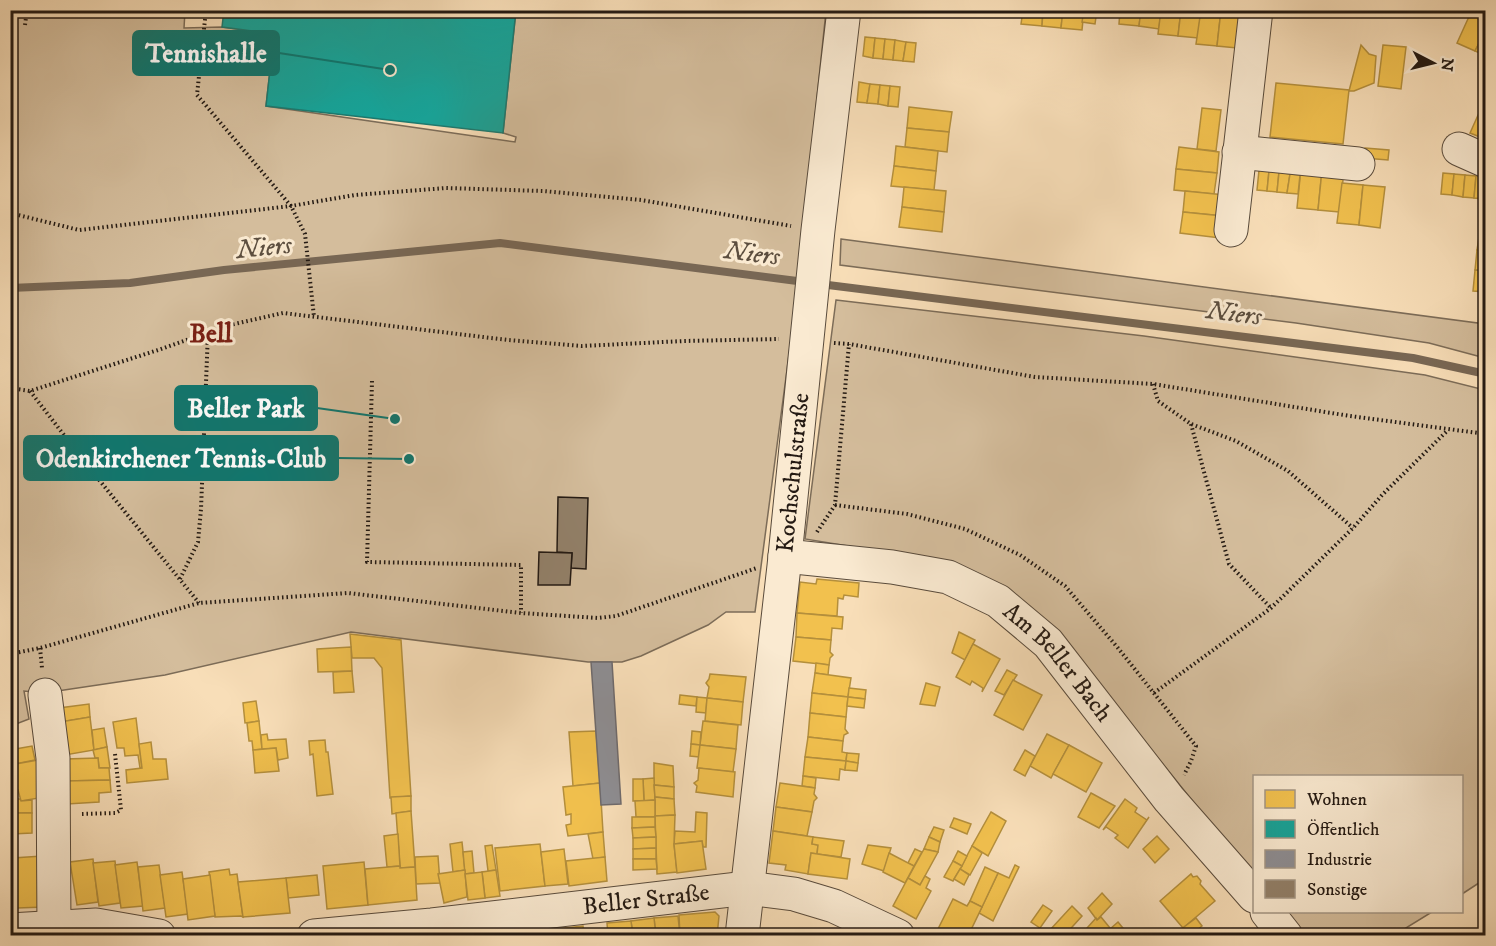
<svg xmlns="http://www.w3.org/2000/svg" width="1496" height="946" viewBox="0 0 1496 946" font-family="'IM FELL DW Pica',serif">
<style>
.green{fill:#d4bd9c;stroke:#7c6c58;stroke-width:1.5}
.homes{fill:#f2c14e;stroke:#b48f3c;stroke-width:1.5}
.public{fill:#17a398;stroke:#1b7a70;stroke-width:1.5}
.industry{fill:#8d8d92;stroke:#6e6a6c;stroke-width:1.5}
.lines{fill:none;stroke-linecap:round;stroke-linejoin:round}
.stream{stroke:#786754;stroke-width:8}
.building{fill:#928069;stroke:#241a13;stroke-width:1.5}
.minor-casing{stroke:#594b3c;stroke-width:35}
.path{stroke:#241a13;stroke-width:4;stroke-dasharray:1.5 3;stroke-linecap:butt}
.minor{stroke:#faead1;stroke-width:33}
.labels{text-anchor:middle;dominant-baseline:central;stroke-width:6;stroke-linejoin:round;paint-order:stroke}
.street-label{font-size:24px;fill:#241a13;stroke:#faead1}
.water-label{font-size:26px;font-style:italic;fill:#5c4e3f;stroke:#faead1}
.neighbourhood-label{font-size:26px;font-weight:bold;fill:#7a1f14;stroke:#faead1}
.leader{fill:none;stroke:#0f766e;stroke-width:2}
.callout-dot{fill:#0f766e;stroke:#faead1;stroke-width:2}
.callout{fill:#0f766e;stroke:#0f766e;stroke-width:2}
.callout-label{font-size:26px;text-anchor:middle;font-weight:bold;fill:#fff}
</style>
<rect width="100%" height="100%" fill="#f8deb8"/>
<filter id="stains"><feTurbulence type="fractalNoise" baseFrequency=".00333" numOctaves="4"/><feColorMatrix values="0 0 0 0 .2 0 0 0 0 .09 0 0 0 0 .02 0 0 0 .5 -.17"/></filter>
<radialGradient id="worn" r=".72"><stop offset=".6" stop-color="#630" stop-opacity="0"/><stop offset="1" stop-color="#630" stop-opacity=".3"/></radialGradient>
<!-- green -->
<g class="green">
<polygon points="11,11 185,11 184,28 222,27 274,34 266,106 515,142 516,137 503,133 516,11 826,11 795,309 755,612 726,612 708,625 641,656 622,662 588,662 351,632 165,675 44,693 24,691 29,719 11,726"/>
<polygon points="841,239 1485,324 1485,358 1429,343 1296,323 840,265"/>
<polygon points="836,300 1144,336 1425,375 1485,390 1485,879 1462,894 1462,776 1254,776 1254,877 1074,654 946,562 805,539"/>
<polygon points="1282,912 1432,912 1393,936 1302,935"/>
</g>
<!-- homes -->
<g class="homes">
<polygon points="1023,10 1043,10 1042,26 1021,24"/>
<polygon points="1043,10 1063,10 1061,28 1042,26"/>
<polygon points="1063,10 1084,10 1082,30 1061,28"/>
<polygon points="1084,10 1097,10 1095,24 1082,22"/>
<polygon points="1120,10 1141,10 1139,26 1119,24"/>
<polygon points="1141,10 1161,10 1159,29 1139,26"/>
<polygon points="1161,10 1181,10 1178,36 1158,34"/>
<polygon points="1181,10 1201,10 1198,38 1178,36"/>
<polygon points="1201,10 1221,10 1217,46 1196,44"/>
<polygon points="1221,10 1241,10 1237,48 1217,46"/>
<polygon points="1472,10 1486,16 1486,30 1475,51 1457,43"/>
<polygon points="1486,30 1486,56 1475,51"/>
<polygon points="865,37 875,38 873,58 863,56"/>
<polygon points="875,38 885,39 883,59 873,58"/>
<polygon points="885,39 895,40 893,60 883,59"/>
<polygon points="895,40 906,42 903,61 893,60"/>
<polygon points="906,42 916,43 914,62 903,61"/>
<polygon points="1361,45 1369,54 1376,56 1374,83 1354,91 1349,91"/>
<polygon points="1383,45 1406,47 1401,89 1378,86"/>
<polygon points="859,82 870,84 867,103 857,102"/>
<polygon points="1276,83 1349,90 1343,144 1270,137"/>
<polygon points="870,84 880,85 878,104 867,103"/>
<polygon points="880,85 890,86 888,106 878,104"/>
<polygon points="890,86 900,87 898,107 888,106"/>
<polygon points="909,107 952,112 949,132 907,128"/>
<polygon points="1202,108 1221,110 1216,151 1197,149"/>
<polygon points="1479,113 1486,116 1486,125 1480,137 1470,133"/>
<polygon points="907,128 949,132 947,152 905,147"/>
<polygon points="896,146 938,151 936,171 894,166"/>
<polygon points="1179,147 1219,152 1217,173 1176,169"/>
<polygon points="1365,148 1389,150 1388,160 1364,158"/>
<polygon points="894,166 936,171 934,190 891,186"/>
<polygon points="1301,168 1322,170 1318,210 1297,208"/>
<polygon points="1176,169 1217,173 1214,194 1174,190"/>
<polygon points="1259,170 1269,171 1267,191 1257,190"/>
<polygon points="1322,170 1344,172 1339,212 1318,210"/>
<polygon points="1269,171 1279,172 1277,192 1267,191"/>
<polygon points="1279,172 1290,174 1287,193 1277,192"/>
<polygon points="1443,173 1454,174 1452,195 1441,194"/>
<polygon points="1290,174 1300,175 1298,194 1287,193"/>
<polygon points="1454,174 1465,175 1463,197 1452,195"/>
<polygon points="1465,175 1476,176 1474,198 1463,197"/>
<polygon points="1476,176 1486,177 1484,199 1474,198"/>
<polygon points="1342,183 1363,185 1359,225 1337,223"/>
<polygon points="1363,185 1385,187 1380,228 1359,225"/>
<polygon points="904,187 946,191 944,212 902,207"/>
<polygon points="1185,191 1225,195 1223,216 1183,212"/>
<polygon points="902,207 944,212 942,232 899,227"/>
<polygon points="1482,209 1486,210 1486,231 1480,230"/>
<polygon points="1183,212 1223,216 1220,238 1180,233"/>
<polygon points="1480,230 1486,231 1486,251 1477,250"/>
<polygon points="1477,250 1486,251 1486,271 1475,270"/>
<polygon points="1475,270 1486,271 1486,292 1473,291"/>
<polygon points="817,579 859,583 858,597 844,595 843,599 838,598 837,616 797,613 800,582 816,584"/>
<polygon points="797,613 843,617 842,629 832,628 831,640 796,637"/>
<polygon points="959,632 975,640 965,660 952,653"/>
<polygon points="350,634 401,640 411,796 390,798 382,668 374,658 352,658"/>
<polygon points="796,637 831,640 830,652 833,655 830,658 829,665 793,661"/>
<polygon points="973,644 1000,659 982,692 983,688 972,681 970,685 956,677"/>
<polygon points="351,647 352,671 318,672 317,649"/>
<polygon points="816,663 829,665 828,675 815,673"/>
<polygon points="1007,670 1017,675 1004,695 995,691"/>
<polygon points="352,671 354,692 334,693 333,672"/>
<polygon points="815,673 851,678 848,697 812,693"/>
<polygon points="710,674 746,677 743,702 707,698 709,687 706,683 709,679"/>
<polygon points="1013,680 1042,695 1023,730 994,715"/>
<polygon points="926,683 940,687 935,706 920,704"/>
<polygon points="849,688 866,690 865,699 848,697"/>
<polygon points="812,693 848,697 846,717 810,713"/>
<polygon points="680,695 697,697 696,706 679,704"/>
<polygon points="697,697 707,698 706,713 696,712"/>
<polygon points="848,697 865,699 864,708 847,706"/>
<polygon points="707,698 743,702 741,725 705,721"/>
<polygon points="256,701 259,721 245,723 243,703"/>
<polygon points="89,704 90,717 60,722 59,708"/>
<polygon points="810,713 846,717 845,729 848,733 844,735 843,741 808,737"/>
<polygon points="90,717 94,750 65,755 60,722"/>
<polygon points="136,718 142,768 140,768 138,755 125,756 124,748 117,748 113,722"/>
<polygon points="259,721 262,749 253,750 252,741 249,741 247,723"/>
<polygon points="703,721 738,725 736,749 700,745"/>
<polygon points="104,728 107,747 94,750 92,730"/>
<polygon points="596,731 600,783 573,786 569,732"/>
<polygon points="692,731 701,732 700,745 691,744"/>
<polygon points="267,734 268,740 286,739 288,758 278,760 276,748 262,749 261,735"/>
<polygon points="1047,734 1069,745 1051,778 1030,766"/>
<polygon points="808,737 843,741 842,752 847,753 846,761 805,757"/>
<polygon points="325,740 326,752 328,752 333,794 317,796 313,754 310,755 309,741"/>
<polygon points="151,742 153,759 166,759 168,779 127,783 126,770 142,768 139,744"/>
<polygon points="691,744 700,745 699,757 690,756"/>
<polygon points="700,745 736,749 733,772 697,768"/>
<polygon points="1069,745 1102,763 1086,792 1053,774"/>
<polygon points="32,746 35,760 10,765 10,750"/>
<polygon points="107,747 110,768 99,768 98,758 95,758 93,750"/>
<polygon points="276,748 279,771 255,773 253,750"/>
<polygon points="1025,750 1035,756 1025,776 1014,770"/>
<polygon points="847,753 859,754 858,763 846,761"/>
<polygon points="805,757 846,761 845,770 840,769 839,780 803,776"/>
<polygon points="98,758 99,768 109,768 110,780 66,781 65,759"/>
<polygon points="38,760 45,797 21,801 18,790 11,792 10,765"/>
<polygon points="846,761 858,763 857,771 845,770"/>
<polygon points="654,763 673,766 674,787 654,785"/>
<polygon points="699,768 735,772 733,797 696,792 697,786 694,783 698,780"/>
<polygon points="803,776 816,778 815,788 802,786"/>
<polygon points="654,778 655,800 644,801 643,779"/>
<polygon points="633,779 643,779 644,801 633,801"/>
<polygon points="110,780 111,792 99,793 99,802 67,804 66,781"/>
<polygon points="600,783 603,832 568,836 566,825 571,824 571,814 566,815 563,787"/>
<polygon points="780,783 815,788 814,794 817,798 814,801 812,812 776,807"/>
<polygon points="654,785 674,787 674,799 655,797"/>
<polygon points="1091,793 1115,806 1099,828 1078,817"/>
<polygon points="411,796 411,811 392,814 391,797"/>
<polygon points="655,797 674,799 675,815 655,816"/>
<polygon points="10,799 20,799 21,801 32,800 32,813 10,813"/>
<polygon points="1125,799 1137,808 1135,812 1147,820 1149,817 1128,848 1115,838 1118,835 1106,827 1103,830"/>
<polygon points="655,800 655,817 636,817 635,801"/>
<polygon points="776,807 812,812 807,836 773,831"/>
<polygon points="411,811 415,867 400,868 396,813"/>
<polygon points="696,812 707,813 706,847 703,847 702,841 674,844 675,831 695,832"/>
<polygon points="991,812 1006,821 988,856 972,846"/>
<polygon points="10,813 32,813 32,833 12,834"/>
<polygon points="675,815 674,844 677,872 657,874 655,816"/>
<polygon points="632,817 655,817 655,827 632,828"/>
<polygon points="954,818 971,824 967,834 950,827"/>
<polygon points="655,827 656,837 633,838 632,828"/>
<polygon points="934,827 944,830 940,842 929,837"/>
<polygon points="773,831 813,837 812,844 818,845 817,854 811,853 808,874 785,870 786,865 769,863"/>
<polygon points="603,832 605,857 593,859 588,834"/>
<polygon points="398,834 400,866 387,867 384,836"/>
<polygon points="1157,836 1169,849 1155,863 1143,849"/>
<polygon points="656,837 656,848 633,849 633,838"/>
<polygon points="813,837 844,841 841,857 817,854 818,845 812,844"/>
<polygon points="929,837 940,842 938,852 924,849"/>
<polygon points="702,841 706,869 677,873 674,844"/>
<polygon points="462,842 465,870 453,872 450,844"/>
<polygon points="540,844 545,886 500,891 495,848"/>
<polygon points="492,845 496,870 488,871 485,846"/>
<polygon points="868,845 891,848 884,871 862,864"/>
<polygon points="972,846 982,853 970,875 960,869"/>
<polygon points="656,848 656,859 633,859 633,849"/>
<polygon points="564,849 568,884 545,886 541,852"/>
<polygon points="915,849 922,852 914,866 908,863"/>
<polygon points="924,849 938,852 920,885 908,878"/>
<polygon points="472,851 474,873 465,874 463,852"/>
<polygon points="958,851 967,856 962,866 953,861"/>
<polygon points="811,853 850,859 847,879 808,874"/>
<polygon points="889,853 914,866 905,883 883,872"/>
<polygon points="42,856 45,907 17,908 13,858"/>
<polygon points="438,856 440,883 416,884 415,857"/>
<polygon points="605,857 607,881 569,886 566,861"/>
<polygon points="93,859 98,902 77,905 70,862"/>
<polygon points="633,859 656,859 657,869 633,870"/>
<polygon points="115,861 120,903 99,906 93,863"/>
<polygon points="953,861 962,866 953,881 944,877"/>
<polygon points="137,862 143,906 121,908 115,865"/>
<polygon points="364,862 368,905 327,909 323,866"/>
<polygon points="159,865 165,908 143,911 138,867"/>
<polygon points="1015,865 1019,867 993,921 979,913 998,873 1009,878"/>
<polygon points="400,866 400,868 415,867 417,900 368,905 365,869"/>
<polygon points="985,867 998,873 982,907 970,901"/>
<polygon points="229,869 230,875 237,874 243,917 241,916 215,917 209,872"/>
<polygon points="960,869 969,875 964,885 954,879"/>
<polygon points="465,870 467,897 444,903 438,874"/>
<polygon points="496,870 500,896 485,898 482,872"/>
<polygon points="10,872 14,872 17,908 10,909"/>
<polygon points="182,872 188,914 166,917 160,875"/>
<polygon points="482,872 485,898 468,900 465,874"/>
<polygon points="1191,874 1193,877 1197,876 1201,881 1200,884 1215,901 1183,928 1160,901"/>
<polygon points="210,875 215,916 188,920 183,879"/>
<polygon points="317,875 319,895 288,898 286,878"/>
<polygon points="925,876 930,879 926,888 931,891 916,919 893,906 908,878 920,885"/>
<polygon points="286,878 290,913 243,917 238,882"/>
<polygon points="1102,893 1112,904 1097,920 1088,908"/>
<polygon points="953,899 967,906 970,901 982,907 968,936 952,936 938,929"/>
<polygon points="1043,905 1052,911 1040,928 1031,922"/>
<polygon points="1072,906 1082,916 1064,936 1054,936 1049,931"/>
<polygon points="715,912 719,916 717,936 680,936 679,915"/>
<polygon points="678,916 680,936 656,936 654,918"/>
<polygon points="1101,917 1110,928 1102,936 1094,936 1087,928 1096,918 1097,920"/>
<polygon points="654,918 656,936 633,936 631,921"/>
<polygon points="1196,918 1202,926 1190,936 1179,936 1176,933"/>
<polygon points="631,921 633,936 608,936 607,923"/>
<polygon points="1118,922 1127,933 1124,936 1102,936"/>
<polygon points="583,926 584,936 558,936 557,929"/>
<polygon points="557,929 558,936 533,936 532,931"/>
</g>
<!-- public -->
<polygon class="public" points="224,10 516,10 503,133 266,106 274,34 222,27"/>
<!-- industry -->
<polygon class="industry" points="591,662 612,662 621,804 601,805"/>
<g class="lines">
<!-- stream -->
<g class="stream">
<polyline points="820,284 1413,358 1486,374"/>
<polyline points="10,288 130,283 224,270 500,243 805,282"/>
</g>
</g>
<!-- building -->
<g class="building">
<polygon points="558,497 588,498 586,569 571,568 572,553 557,552"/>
<polygon points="539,552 572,553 570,585 538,585"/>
</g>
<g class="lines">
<!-- minor casing -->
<g class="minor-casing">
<g id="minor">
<polyline points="1459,149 1486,161"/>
<polyline points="1239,152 1358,164"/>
<polyline points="1231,230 1256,10"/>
<path id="s1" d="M785,556L892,567L948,577L998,601L1048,643L1169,799L1254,896"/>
<polyline points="45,695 53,758 54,928"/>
<polyline points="1267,912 1286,936"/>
<polyline points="10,930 96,925 159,936"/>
<path id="s2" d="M314,936L432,925L747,888L794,894L834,906L898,936"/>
<path id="s3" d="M742,936L784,566L818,230L844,10"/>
</g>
</g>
<!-- path -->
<g class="path">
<polyline points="206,10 197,95 291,206 305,234 314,317"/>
<polyline points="25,25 27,10"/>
<polyline points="10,213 79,230 291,206 355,195 446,188 543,191 641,200 791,226"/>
<polyline points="834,343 849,344 1035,377 1153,384 1350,416 1486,434"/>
<polyline points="372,381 367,562 521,565 521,613"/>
<polyline points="1153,384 1158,401 1191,424 1236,441 1288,471 1353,528"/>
<polyline points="10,388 30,391 158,350 230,325 283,313 508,340 582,346 684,341 779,339"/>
<polyline points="30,391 91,470 199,603"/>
<polyline points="1191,424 1229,564 1271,608"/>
<polyline points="835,505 907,514 965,529 1020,555 1065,586 1118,648 1196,746 1191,761 1184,775"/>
<polyline points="817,532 835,505 849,344"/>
<polyline points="180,579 198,542 201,509 208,332"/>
<polyline points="40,648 42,668"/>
<polyline points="10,654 40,648 199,603 348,593 521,613 598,618 616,616 757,568"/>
<polyline points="1154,693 1271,608 1353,528 1383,494 1448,430"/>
<polyline points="82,814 115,813 121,810 115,754"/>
</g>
<!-- minor -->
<use href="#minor" class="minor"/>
</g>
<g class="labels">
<!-- street labels -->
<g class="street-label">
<text stroke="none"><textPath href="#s3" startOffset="466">Kochschulstraße</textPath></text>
<text stroke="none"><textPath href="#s1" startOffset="306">Am Beller Bach</textPath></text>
<text stroke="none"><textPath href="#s2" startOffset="334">Beller Straße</textPath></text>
</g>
<!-- water labels -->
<g class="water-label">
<text transform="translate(264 248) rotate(-6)">Niers</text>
<text transform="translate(752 254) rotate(7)">Niers</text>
<text transform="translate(1234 314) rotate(7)">Niers</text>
</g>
<!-- neighbourhood labels -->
<g class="neighbourhood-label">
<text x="211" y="334">Bell</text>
</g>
</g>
<!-- callouts -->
<path class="leader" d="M390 70L279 53M395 419L317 408M409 459L338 458"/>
<g class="callout-dot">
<circle cx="390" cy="70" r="6"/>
<circle cx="395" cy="419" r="6"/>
<circle cx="409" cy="459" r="6"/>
</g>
<g class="callout">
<rect x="133" y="31" width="146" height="44" rx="6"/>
<rect x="175" y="386" width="142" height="44" rx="6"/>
<rect x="24" y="436" width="314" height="44" rx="6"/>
</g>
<g class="callout-label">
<text x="206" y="62">Tennishalle</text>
<text x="246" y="417">Beller Park</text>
<text x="181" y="467">Odenkirchener Tennis-Club</text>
</g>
<!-- margin -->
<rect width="1496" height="946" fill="none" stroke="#f8deb8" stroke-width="36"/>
<rect x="12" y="12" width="1472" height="922" fill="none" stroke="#241a13" stroke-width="3"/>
<rect x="18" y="18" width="1460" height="910" fill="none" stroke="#241a13" stroke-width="1.5"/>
<!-- legend -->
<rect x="1253" y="775" width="210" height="138" fill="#faead1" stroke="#a49785" stroke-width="1.5"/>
<rect x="1265" y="790" width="30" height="18" fill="#f2c14e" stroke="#a49785" stroke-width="1.5"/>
<text x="1307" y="805" font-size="18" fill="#241a13">Wohnen</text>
<rect x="1265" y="820" width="30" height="18" fill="#17a398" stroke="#a49785" stroke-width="1.5"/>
<text x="1307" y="835" font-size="18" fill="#241a13">Öffentlich</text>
<rect x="1265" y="850" width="30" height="18" fill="#8d8d92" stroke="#a49785" stroke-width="1.5"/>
<text x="1307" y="865" font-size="18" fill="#241a13">Industrie</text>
<rect x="1265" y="880" width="30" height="18" fill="#928069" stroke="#a49785" stroke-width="1.5"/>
<text x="1307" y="895" font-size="18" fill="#241a13">Sonstige</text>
<!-- north arrow -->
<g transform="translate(1433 63) rotate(97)" stroke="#faead1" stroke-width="4.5" paint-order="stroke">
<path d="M0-4.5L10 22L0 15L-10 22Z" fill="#241a13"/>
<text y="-9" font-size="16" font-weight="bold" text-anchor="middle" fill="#241a13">N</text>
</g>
<rect width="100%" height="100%" filter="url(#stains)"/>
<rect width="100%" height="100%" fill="url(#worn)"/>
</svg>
